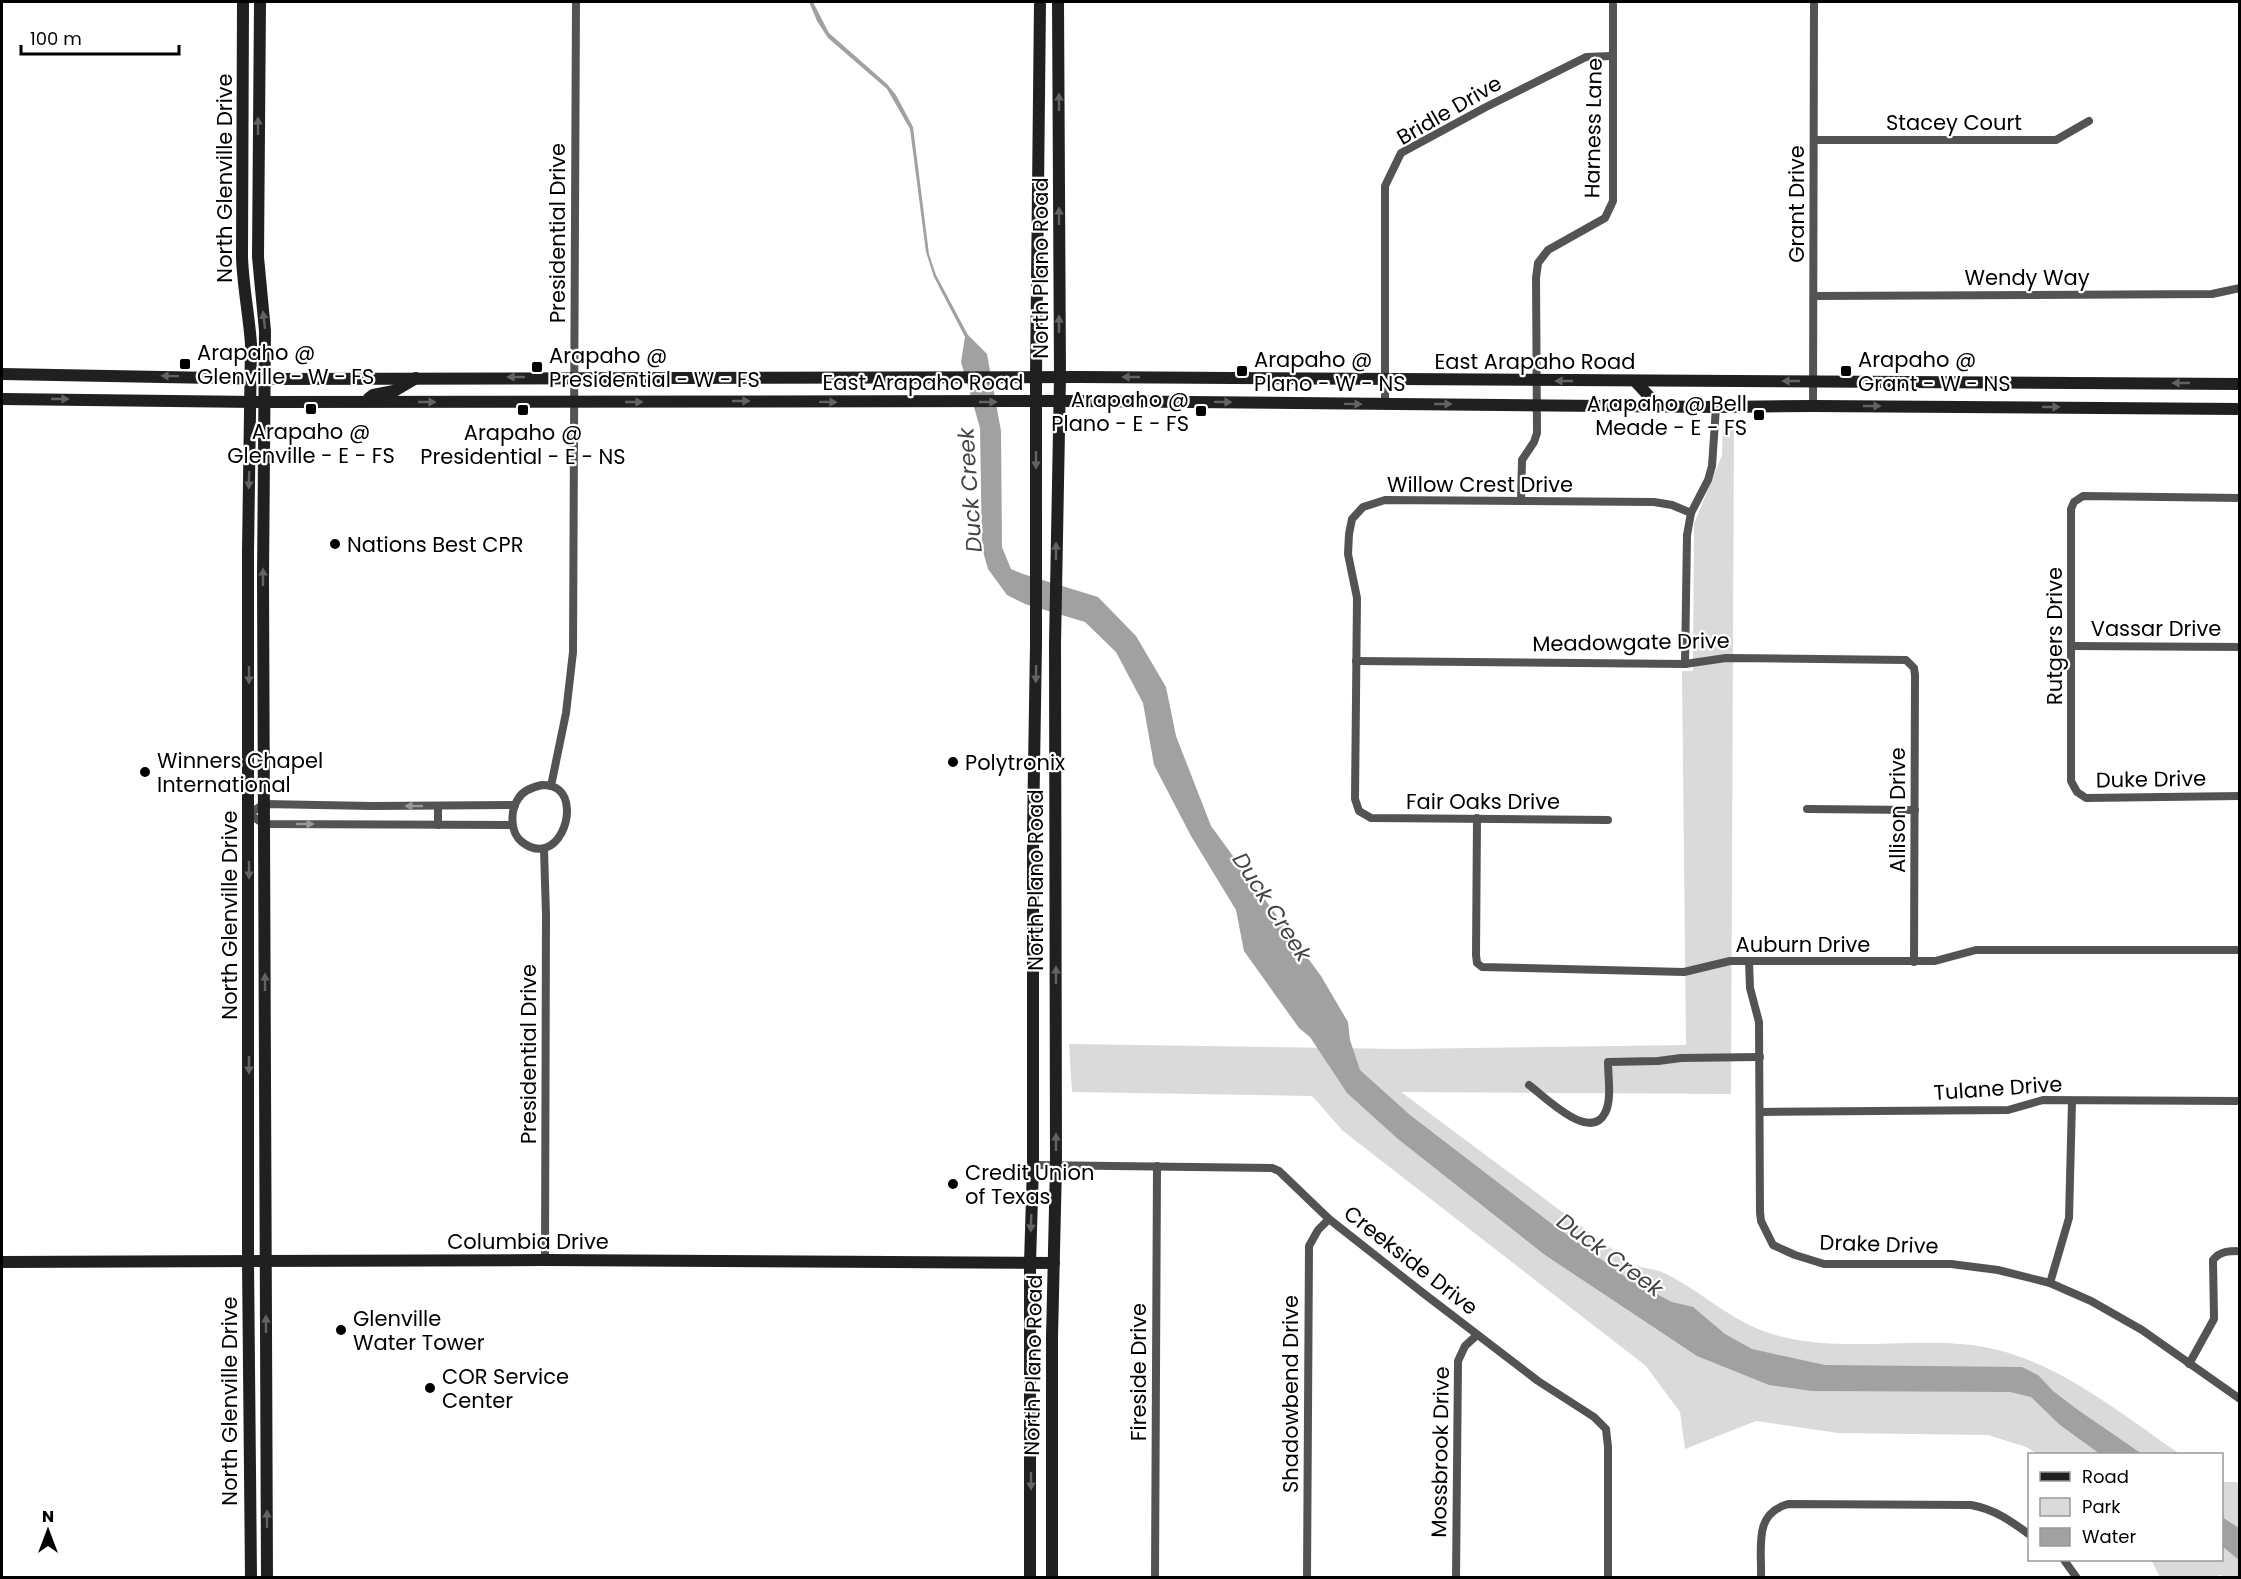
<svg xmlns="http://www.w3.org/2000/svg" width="2241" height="1579" viewBox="0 0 2241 1579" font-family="Poppins,sans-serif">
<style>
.green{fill:#dadada}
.water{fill:#a1a1a1}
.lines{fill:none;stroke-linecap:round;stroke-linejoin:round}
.street{stroke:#535353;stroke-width:8}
.secondary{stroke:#202020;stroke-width:12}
.oneway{fill:#636363}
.oneway2{fill:#989898}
.poi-dot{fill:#000;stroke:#fff;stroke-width:2}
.labels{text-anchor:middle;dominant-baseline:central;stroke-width:4.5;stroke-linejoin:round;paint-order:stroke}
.street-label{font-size:21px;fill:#000;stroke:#fff}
.poi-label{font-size:21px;fill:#000;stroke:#fff;text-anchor:start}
.water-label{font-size:22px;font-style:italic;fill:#424242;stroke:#fff}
</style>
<rect width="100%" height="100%" fill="#fff"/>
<!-- green -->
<g class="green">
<path d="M1723,419H1734L1731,1094L1401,1092L1635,1266C1645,1268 1657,1269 1666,1274C1701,1291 1731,1321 1769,1333C1834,1354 1905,1337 1972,1345C2051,1355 2117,1411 2180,1454H2038L2026,1447L1988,1435L1838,1433L1756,1421L1685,1449L1680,1412L1646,1366L1343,1131L1312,1096L1072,1092L1069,1044L1400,1049L1686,1045L1682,671H1693L1694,524L1722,455Z"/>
<polygon points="2222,1482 2239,1482 2239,1577 2224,1577 2220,1575 2210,1578 2160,1577 2151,1560 2222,1560"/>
</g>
<!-- water -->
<g class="water">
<polygon points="809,2 813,2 829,33 887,84 896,95 913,127 929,254 936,275 968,335 987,354 1001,431 1002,547 1011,569 1023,574 1098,597 1136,636 1166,687 1176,736 1211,826 1321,976 1348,1022 1350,1040 1360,1070 1410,1115 1548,1221 1631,1281 1672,1302 1693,1307 1725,1334 1752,1349 1825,1365 2022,1367 2038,1375 2053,1391 2078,1410 2142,1454 2100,1454 2060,1425 2031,1397 2010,1392 1812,1391 1769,1385 1697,1356 1545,1255 1398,1139 1347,1093 1310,1037 1299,1028 1244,951 1236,910 1191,836 1154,765 1143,703 1116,652 1085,622 1025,604 1007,595 988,569 982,548 980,428 961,362 965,337 934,277 926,252 910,129 887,89 828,38 817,21"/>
<polygon points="2222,1517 2239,1528 2239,1560 2222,1546"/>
</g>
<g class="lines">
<!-- street -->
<g class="street">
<polyline points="1814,140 2056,140 2089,121"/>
<polyline points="1814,296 2212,294 2240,288"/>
<polyline points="1385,404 1385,186 1401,153 1486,107 1586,57 1612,56"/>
<polyline points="1813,406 1814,2"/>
<polyline points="2240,498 2083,496 2074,502 2071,509 2071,781 2077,792 2086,798 2240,796"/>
<polyline points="1521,501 1522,460 1534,442 1537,433 1536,278 1538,263 1548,250 1605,218 1613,201 1613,2"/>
<polyline points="2072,646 2240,647"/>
<polyline points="1356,661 1685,664 1726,658 1906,660 1914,668 1915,675 1914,962"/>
<polyline points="1685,664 1687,535 1691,513 1708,480 1712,466 1716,407"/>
<path d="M542,785C548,785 554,786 559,790C580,808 557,869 522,842C510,833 510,811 518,799C523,790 533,787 542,785Z"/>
<polyline points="551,786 566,713 573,652 576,2"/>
<polyline points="438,806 438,825"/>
<polyline points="1807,809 1915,810"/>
<polyline points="1477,818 1476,955 1477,963 1482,967 1684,972 1730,961 1935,961 1976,950 2240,950"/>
<polyline points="1608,820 1371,818 1359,811 1355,799 1357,598 1348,554 1349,534 1352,519 1363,507 1385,500 1654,502 1672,505 1691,513"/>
<polyline points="512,825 264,824 249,814 264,804 372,806 515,805"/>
<polyline points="544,849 546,915 545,1260"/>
<polyline points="1749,961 1750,988 1759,1022 1760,1212 1761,1221 1773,1245 1795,1255 1824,1264 1951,1264 1998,1270 2050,1283 2091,1301 2142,1330 2240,1399"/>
<path d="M1529,1085C1544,1096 1590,1143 1605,1113C1612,1100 1608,1077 1608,1062L1658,1061L1681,1058L1760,1057"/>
<polyline points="1760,1112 2008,1110 2043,1100 2240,1101"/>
<polyline points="1033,1165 1272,1168 1279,1171 1329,1219 1423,1293 1538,1381 1594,1417 1606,1429 1608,1447 1608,1578"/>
<polyline points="2050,1283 2069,1218 2072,1101"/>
<path d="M2189,1364L2214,1319L2213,1260C2220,1251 2229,1251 2240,1251"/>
<polyline points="2064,1560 2077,1578"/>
<polyline points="1155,1578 1157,1166"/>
<polyline points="1307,1578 1309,1246 1318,1230 1329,1219"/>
<polyline points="1456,1578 1458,1361 1465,1346 1477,1335"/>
<path d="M1761,1578C1762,1547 1753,1514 1788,1504L1971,1505C1994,1509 2011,1521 2030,1535"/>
</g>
<!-- secondary -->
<g class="secondary">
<path d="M243,2L242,257C243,287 249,315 251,344L248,551V1261L251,1578"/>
<polyline points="260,2 258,257 265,331 263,579 267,1578"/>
<polyline points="2,374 265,379 1080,377 2240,384"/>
<polyline points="1635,381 1658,406"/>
<polyline points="369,398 373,395 394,391 416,378"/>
<polyline points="2,399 264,402 1080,401 1716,407 1813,406 2240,409"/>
<polyline points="2,1262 545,1260 1054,1263"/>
<polyline points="1030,1578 1030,1263 1033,1165 1033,830 1036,644 1036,378 1040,2"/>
<polyline points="1052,1578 1052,1337 1056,1165 1055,644 1060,377 1058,2"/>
</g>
</g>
<!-- one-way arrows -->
<defs><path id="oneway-solid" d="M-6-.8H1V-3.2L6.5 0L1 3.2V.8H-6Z" transform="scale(1.5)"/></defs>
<g class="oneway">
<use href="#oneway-solid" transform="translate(1059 102) rotate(-90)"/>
<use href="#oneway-solid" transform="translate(258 126) rotate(-90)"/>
<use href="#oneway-solid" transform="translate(1059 216) rotate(-90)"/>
<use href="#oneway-solid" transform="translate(264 320) rotate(-97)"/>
<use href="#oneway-solid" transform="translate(1059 324) rotate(-90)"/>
<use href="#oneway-solid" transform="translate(170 376) rotate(-179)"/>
<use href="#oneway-solid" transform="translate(516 377) rotate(180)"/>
<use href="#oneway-solid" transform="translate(1131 377) rotate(-180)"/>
<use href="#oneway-solid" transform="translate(1564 381) rotate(180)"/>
<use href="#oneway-solid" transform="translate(1791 381) rotate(180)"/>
<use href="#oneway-solid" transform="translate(2181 383) rotate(-180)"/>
<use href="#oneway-solid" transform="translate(60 399)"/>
<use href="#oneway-solid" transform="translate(741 401)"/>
<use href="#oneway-solid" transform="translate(427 402)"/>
<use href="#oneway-solid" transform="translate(634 402)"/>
<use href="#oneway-solid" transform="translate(828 402) rotate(1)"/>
<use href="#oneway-solid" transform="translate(988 402)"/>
<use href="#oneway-solid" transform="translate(1223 402) rotate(1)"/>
<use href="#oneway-solid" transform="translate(1353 404) rotate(1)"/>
<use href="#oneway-solid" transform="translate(1443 404)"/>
<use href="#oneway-solid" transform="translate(1872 406)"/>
<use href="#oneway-solid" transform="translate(2051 407)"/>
<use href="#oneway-solid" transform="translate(1036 460) rotate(90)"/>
<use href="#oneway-solid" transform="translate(249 480) rotate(91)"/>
<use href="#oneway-solid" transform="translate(1056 551) rotate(-89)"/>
<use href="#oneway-solid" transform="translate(263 577) rotate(-90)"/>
<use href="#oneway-solid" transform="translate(1036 674) rotate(91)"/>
<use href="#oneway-solid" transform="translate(249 675) rotate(90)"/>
<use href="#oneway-solid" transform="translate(249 870) rotate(90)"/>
<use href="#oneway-solid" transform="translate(1056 975) rotate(-90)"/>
<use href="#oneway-solid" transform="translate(265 982) rotate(-90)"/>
<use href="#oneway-solid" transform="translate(249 1065) rotate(90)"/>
<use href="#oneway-solid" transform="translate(1056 1142) rotate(-90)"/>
<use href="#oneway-solid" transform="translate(1031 1223) rotate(92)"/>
<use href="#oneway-solid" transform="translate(266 1324) rotate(-90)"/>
<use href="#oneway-solid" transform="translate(1031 1481) rotate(90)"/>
<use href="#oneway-solid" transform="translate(267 1519) rotate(-90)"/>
</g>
<g class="oneway2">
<use href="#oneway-solid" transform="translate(414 806) rotate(180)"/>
<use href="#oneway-solid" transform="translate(305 824)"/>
</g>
<!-- markers -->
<g class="poi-dot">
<rect x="179" y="358" width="12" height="12" rx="3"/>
<rect x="531" y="361" width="12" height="12" rx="3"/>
<rect x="1236" y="365" width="12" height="12" rx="3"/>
<rect x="1840" y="365" width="12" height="12" rx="3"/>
<rect x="305" y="403" width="12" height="12" rx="3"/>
<rect x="517" y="404" width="12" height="12" rx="3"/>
<rect x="1195" y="405" width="12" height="12" rx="3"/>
<rect x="1753" y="409" width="12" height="12" rx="3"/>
<circle cx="335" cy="544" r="6"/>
<circle cx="953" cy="762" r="6"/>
<circle cx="145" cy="772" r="6"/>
<circle cx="953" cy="1184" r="6"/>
<circle cx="341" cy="1330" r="6"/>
<circle cx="430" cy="1388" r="6"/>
</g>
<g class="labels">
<!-- street labels -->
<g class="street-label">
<text transform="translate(1449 110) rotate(-30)">Bridle Drive</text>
<text x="1954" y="122">Stacey Court</text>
<text transform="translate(1593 128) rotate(-89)">Harness Lane</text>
<text transform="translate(224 178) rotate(-90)">North Glenville Drive</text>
<text transform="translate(1796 204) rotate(-90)">Grant Drive</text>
<text transform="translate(557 233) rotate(-90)">Presidential Drive</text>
<text transform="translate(1040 268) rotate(-90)">North Plano Road</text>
<text x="2027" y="277">Wendy Way</text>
<text x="1535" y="361">East Arapaho Road</text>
<text x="923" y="382">East Arapaho Road</text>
<text x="1480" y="484">Willow Crest Drive</text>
<text x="2156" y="628">Vassar Drive</text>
<text transform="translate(2054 636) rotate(-90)">Rutgers Drive</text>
<text transform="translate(1631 642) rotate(-1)">Meadowgate Drive</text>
<text transform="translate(2151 779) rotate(-1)">Duke Drive</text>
<text x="1483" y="801">Fair Oaks Drive</text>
<text transform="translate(1897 810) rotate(-90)">Allison Drive</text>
<text transform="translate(1035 880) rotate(-90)">North Plano Road</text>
<text transform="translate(229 915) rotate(-90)">North Glenville Drive</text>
<text x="1803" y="944">Auburn Drive</text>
<text transform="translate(528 1054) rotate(-90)">Presidential Drive</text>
<text transform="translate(1998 1088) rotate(-4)">Tulane Drive</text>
<text x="528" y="1241">Columbia Drive</text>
<text transform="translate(1879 1244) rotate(2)">Drake Drive</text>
<text transform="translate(1411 1260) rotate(38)">Creekside Drive</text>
<text transform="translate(1033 1365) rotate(-89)">North Plano Road</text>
<text transform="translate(1138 1372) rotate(-90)">Fireside Drive</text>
<text transform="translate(1290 1394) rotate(-90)">Shadowbend Drive</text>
<text transform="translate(229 1401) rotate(-90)">North Glenville Drive</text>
<text transform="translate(1440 1452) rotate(-89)">Mossbrook Drive</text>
</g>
<!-- poi labels -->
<g class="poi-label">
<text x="197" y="352">Arapaho @<tspan x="197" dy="24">Glenville - W - FS</tspan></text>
<text x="549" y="355">Arapaho @<tspan x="549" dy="24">Presidential - W - FS</tspan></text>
<text x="1254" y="359">Arapaho @<tspan x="1254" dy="24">Plano - W - NS</tspan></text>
<text x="1858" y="359">Arapaho @<tspan x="1858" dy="24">Grant - W - NS</tspan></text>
<text x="1189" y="399" text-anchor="end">Arapaho @<tspan x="1189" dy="24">Plano - E - FS</tspan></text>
<text x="1747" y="403" text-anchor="end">Arapaho @ Bell<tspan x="1747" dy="24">Meade - E - FS</tspan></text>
<text x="311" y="431" text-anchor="middle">Arapaho @<tspan x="311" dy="24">Glenville - E - FS</tspan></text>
<text x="523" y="432" text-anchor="middle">Arapaho @<tspan x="523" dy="24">Presidential - E - NS</tspan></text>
<text x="347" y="544">Nations Best CPR</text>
<text x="157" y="760">Winners Chapel<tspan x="157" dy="24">International</tspan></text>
<text x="965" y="762">Polytronix</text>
<text x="965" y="1172">Credit Union<tspan x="965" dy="24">of Texas</tspan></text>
<text x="353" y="1318">Glenville<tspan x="353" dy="24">Water Tower</tspan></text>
<text x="442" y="1376">COR Service<tspan x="442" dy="24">Center</tspan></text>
</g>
<!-- water labels -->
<g class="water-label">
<text transform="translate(970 490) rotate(-94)">Duck Creek</text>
<text transform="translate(1272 907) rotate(57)">Duck Creek</text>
<text transform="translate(1610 1255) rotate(36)">Duck Creek</text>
</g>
</g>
<!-- border -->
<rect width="2241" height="1579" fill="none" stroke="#000000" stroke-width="6"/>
<!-- legend -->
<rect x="2028" y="1453" width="195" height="108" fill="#ffffff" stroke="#999999" stroke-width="1.5"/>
<rect x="2040" y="1472" width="30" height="9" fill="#202020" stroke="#999999" stroke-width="1.5"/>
<text x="2082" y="1483" font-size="18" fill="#000000">Road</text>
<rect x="2040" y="1498" width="30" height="18" fill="#dadada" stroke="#999999" stroke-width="1.5"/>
<text x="2082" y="1513" font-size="18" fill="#000000">Park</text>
<rect x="2040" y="1528" width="30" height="18" fill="#a1a1a1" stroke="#999999" stroke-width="1.5"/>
<text x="2082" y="1543" font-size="18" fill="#000000">Water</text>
<!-- north arrow -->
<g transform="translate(48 1531)" stroke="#ffffff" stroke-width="4.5" paint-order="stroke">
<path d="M0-4.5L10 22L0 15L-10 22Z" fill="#000000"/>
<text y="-9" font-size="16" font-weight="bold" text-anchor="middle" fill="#000000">N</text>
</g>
<!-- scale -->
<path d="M21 45v9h158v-9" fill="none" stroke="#000000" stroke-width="3"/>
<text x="30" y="45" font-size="18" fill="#000000" stroke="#ffffff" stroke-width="4.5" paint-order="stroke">100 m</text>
</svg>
